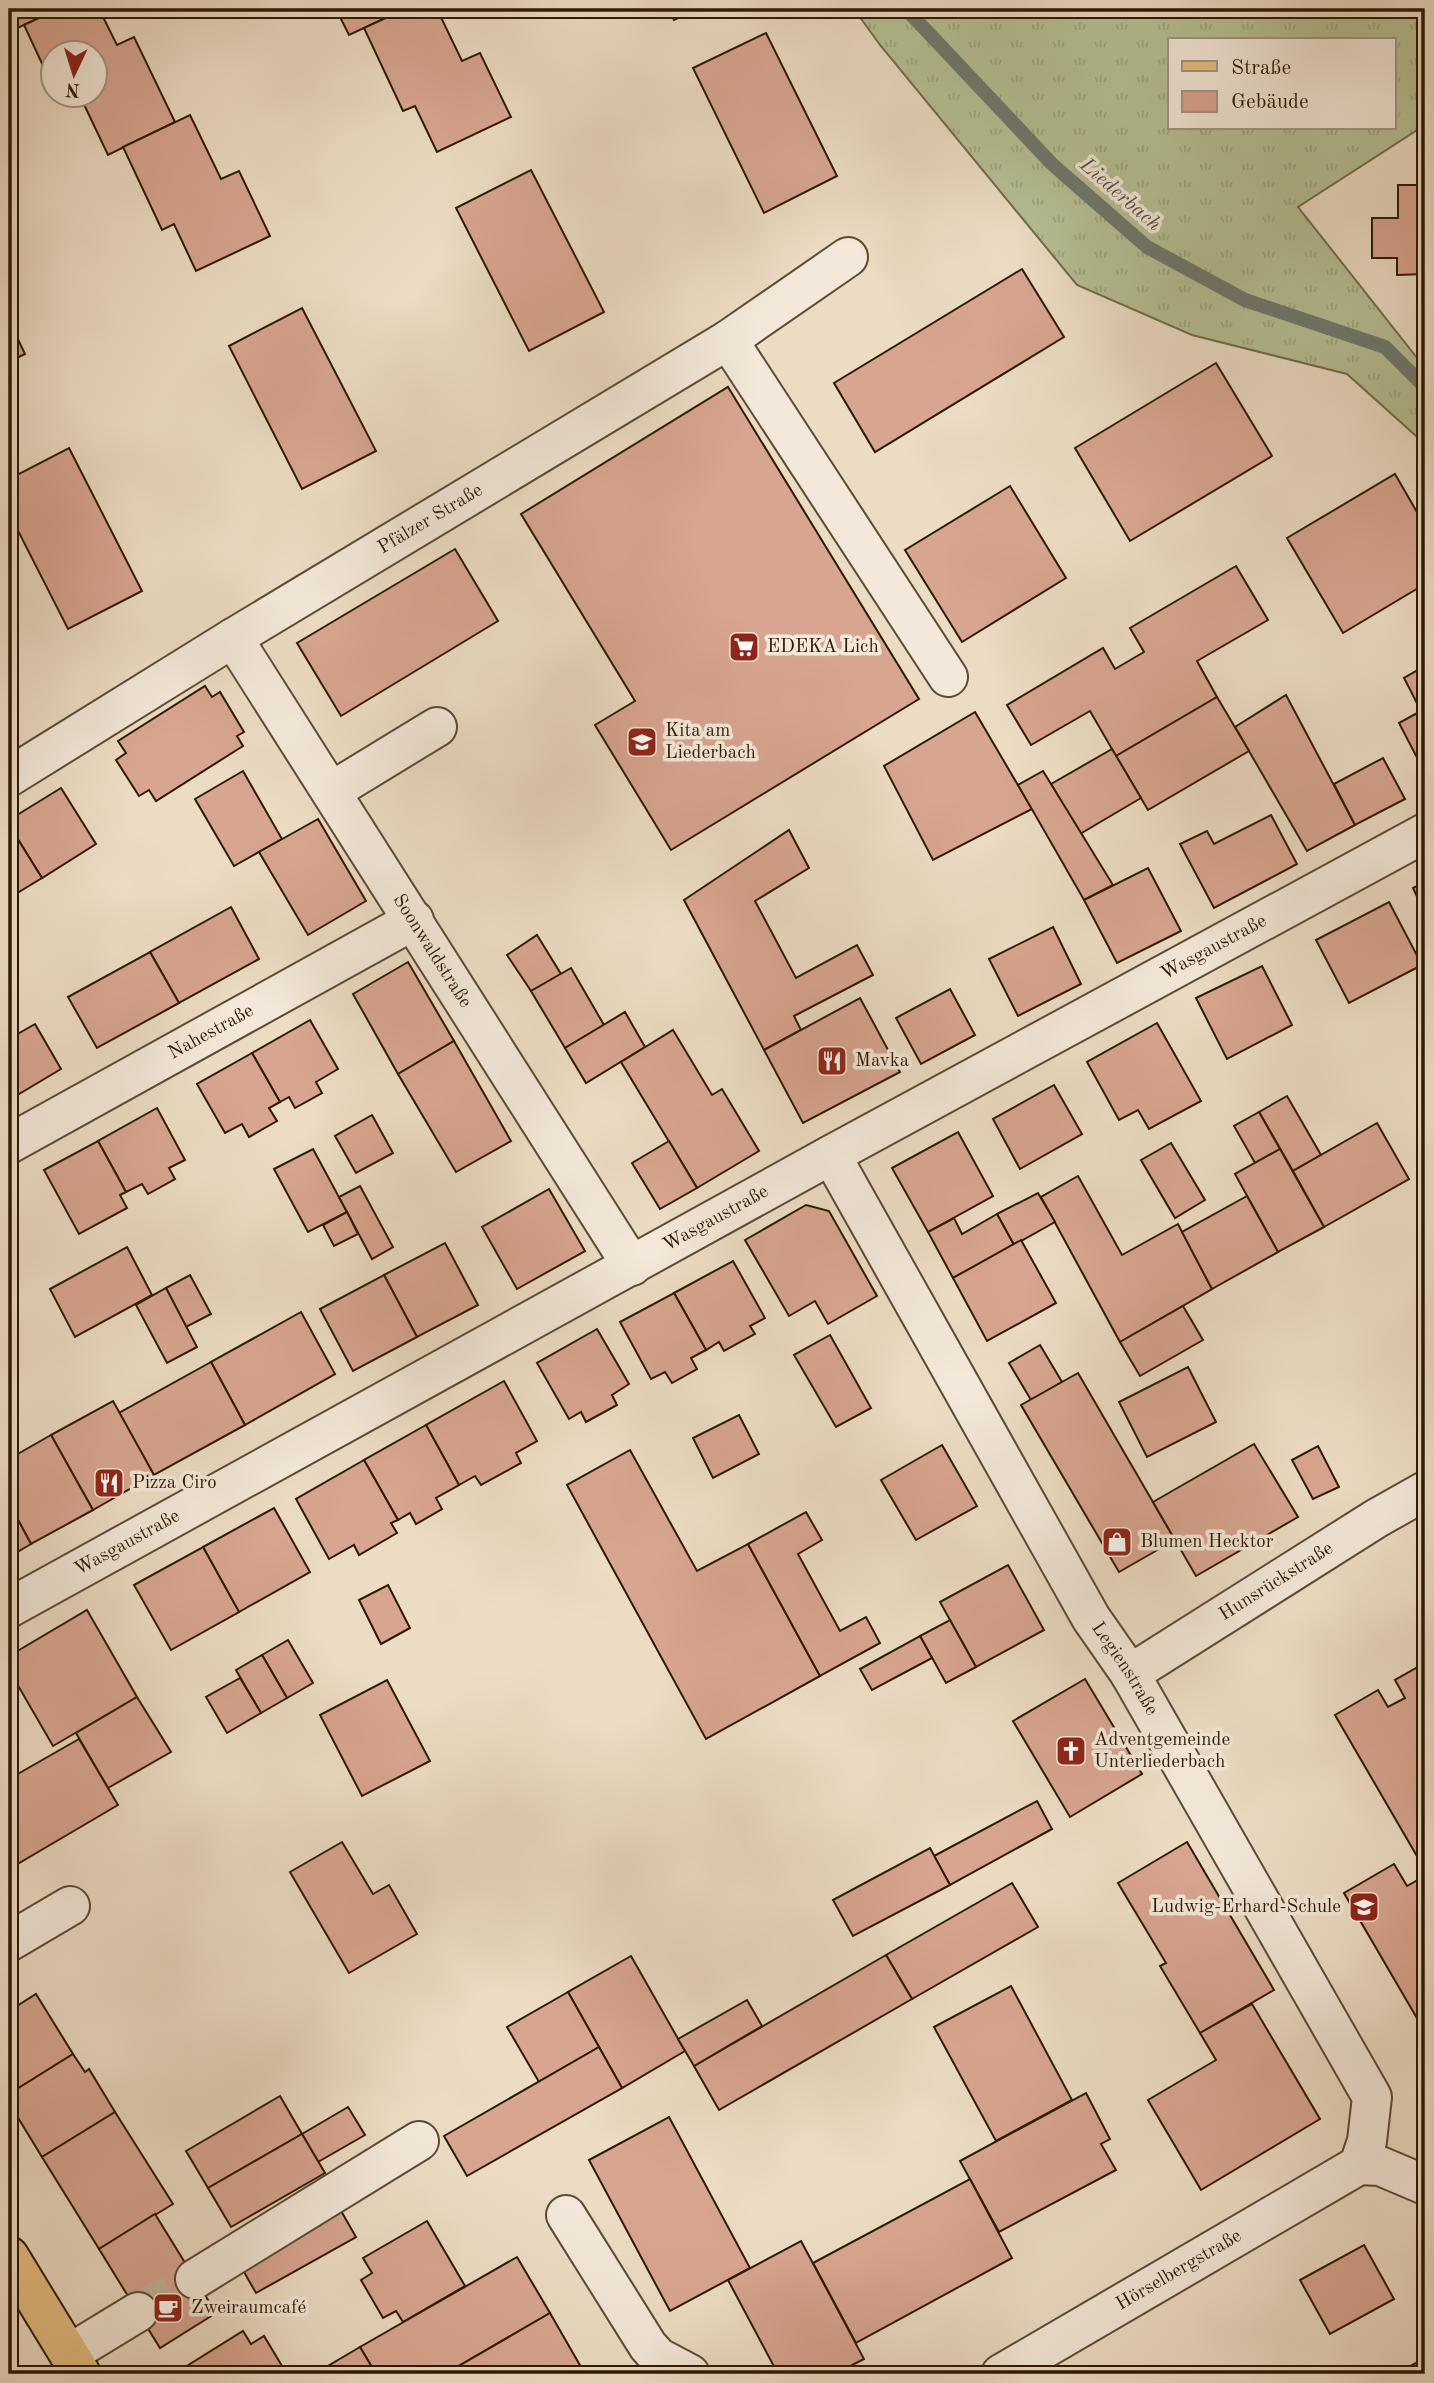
<svg xmlns="http://www.w3.org/2000/svg" width="1434" height="2383" viewBox="0 0 1434 2383" font-family="'Old Standard TT',serif">
<style>
.grass{fill:url(#grass-tufts);stroke:#726c4c;stroke-width:2;fill-rule:evenodd}
.lines{fill:none;stroke-linecap:round;stroke-linejoin:round}
.stream{stroke:#6e7a70;stroke-width:14}
.building{fill:#d8a590;stroke:#2d1903;stroke-width:2}
.minor-tunnel{stroke:#c6b59d;stroke-width:38;stroke-dasharray:38 19;stroke-linecap:butt}
.minor-casing{stroke:#5d4a33;stroke-width:42}
.major-casing{stroke:#2d1903;stroke-width:42}
.minor{stroke:#f3e8d9;stroke-width:38}
.major{stroke:#e6be82;stroke-width:38}
.labels{text-anchor:middle;dominant-baseline:central;stroke-width:7;stroke-linejoin:round;paint-order:stroke}
.street-label{font-size:19px;fill:#2d1903;stroke:#f3e8d9}
.poi-label{font-size:19px;fill:#2d1903;stroke:#f3e8d9;text-anchor:start}
.water-label{font-size:21px;font-style:italic;fill:#535143;stroke:#f3e8d9}
</style>
<defs>
<pattern id="grass-tufts" width="24" height="20" patternUnits="userSpaceOnUse" patternTransform="scale(1.75)"><rect width="24" height="20" fill="#b6c095"/><path d="M3 7l-1-3M5 7V3M7 7l1-3M15 17l-1-3M17 17v-4M19 17l1-3" fill="none" stroke="#9da47f"/></pattern>
</defs>
<rect width="100%" height="100%" fill="#ecdcc4"/>
<filter id="stains"><feTurbulence type="fractalNoise" baseFrequency=".00286" numOctaves="4"/><feColorMatrix values="0 0 0 0 .2 0 0 0 0 .09 0 0 0 0 .02 0 0 0 .5 -.17"/></filter>
<radialGradient id="worn" r=".72"><stop offset=".6" stop-color="#630" stop-opacity="0"/><stop offset="1" stop-color="#630" stop-opacity=".3"/></radialGradient>
<!-- grass -->
<path class="grass" d="M854,9H1425V125L1298,207L1425,368V444L1347,374L1192,335L1077,285L880,45ZM1170,40H1394V128H1170Z"/>
<g class="lines">
<!-- stream -->
<polyline class="stream" points="906,9 1052,164 1147,247 1245,300 1385,347 1425,387"/>
</g>
<!-- building -->
<g class="building">
<polygon points="9,9 58,9 9,32"/>
<polygon points="58,9 99,9 117,45 134,37 175,122 108,155 79,94 94,94 94,52 52,52 52,85 24,25"/>
<polygon points="336,9 405,9 349,35"/>
<polygon points="405,9 437,9 462,61 480,53 511,117 437,152 415,106 403,111 364,28"/>
<polygon points="669,9 698,9 674,20"/>
<polygon points="766,33 837,176 764,213 693,68"/>
<polygon points="190,115 221,179 239,171 270,236 196,271 174,224 162,230 123,147"/>
<polygon points="531,170 604,312 529,351 456,208"/>
<polygon points="1398,185 1425,185 1425,274 1397,275 1397,258 1372,258 1372,218 1398,218"/>
<polygon points="1022,269 1064,337 875,452 834,383"/>
<polygon points="302,308 376,451 302,489 229,346"/>
<polygon points="9,320 25,354 9,362"/>
<polygon points="1216,363 1272,456 1130,541 1075,448"/>
<polygon points="728,387 919,699 671,850 595,725 635,701 521,514"/>
<polygon points="69,448 142,591 68,629 9,513 9,479"/>
<polygon points="1395,474 1425,526 1425,584 1343,633 1287,538"/>
<polygon points="1010,486 1066,578 962,642 905,550"/>
<polygon points="455,549 498,621 341,716 297,643"/>
<polygon points="1236,566 1268,620 1197,661 1217,697 1116,756 1090,711 1031,745 1007,705 1103,648 1115,669 1144,652 1130,628"/>
<polygon points="1425,666 1425,773 1399,723 1421,711 1404,678"/>
<polygon points="205,686 212,697 220,692 244,732 237,736 243,746 156,801 149,790 139,796 116,760 126,753 118,741"/>
<polygon points="1286,695 1355,825 1307,851 1235,727"/>
<polygon points="1217,697 1249,751 1148,810 1116,756"/>
<polygon points="975,712 1032,809 933,860 884,766"/>
<polygon points="1112,749 1141,798 1080,834 1051,784"/>
<polygon points="1383,758 1405,799 1355,825 1334,784"/>
<polygon points="243,771 282,839 234,866 195,799"/>
<polygon points="1043,771 1113,885 1084,900 1018,785"/>
<polygon points="61,788 96,844 42,878 9,825 9,820"/>
<polygon points="1271,815 1297,864 1214,908 1180,844 1207,831 1214,844"/>
<polygon points="318,819 366,901 308,935 259,852"/>
<polygon points="9,825 42,878 9,898"/>
<polygon points="789,830 809,868 755,901 796,978 857,945 873,975 794,1016 801,1030 764,1050 684,900"/>
<polygon points="1148,868 1181,931 1117,963 1084,900"/>
<polygon points="1425,882 1425,914 1413,888"/>
<polygon points="1389,902 1422,965 1349,1003 1316,940"/>
<polygon points="231,907 259,959 179,1003 150,952"/>
<polygon points="1053,927 1081,984 1018,1016 989,959"/>
<polygon points="537,935 561,974 531,991 507,955"/>
<polygon points="150,952 179,1003 97,1048 68,997"/>
<polygon points="408,962 454,1041 398,1074 353,994"/>
<polygon points="1262,966 1292,1025 1227,1059 1196,998"/>
<polygon points="571,968 604,1025 565,1048 531,991"/>
<polygon points="950,989 975,1035 921,1064 896,1018"/>
<polygon points="860,998 900,1072 803,1123 764,1050"/>
<polygon points="625,1012 645,1047 586,1083 565,1048"/>
<polygon points="310,1020 338,1069 316,1082 322,1093 295,1108 289,1097 280,1102 252,1053"/>
<polygon points="1157,1023 1201,1101 1149,1129 1138,1110 1119,1120 1087,1062"/>
<polygon points="35,1024 61,1069 9,1100 9,1039"/>
<polygon points="673,1030 712,1095 722,1089 759,1151 697,1188 621,1062"/>
<polygon points="454,1041 511,1141 456,1172 398,1074"/>
<polygon points="252,1053 280,1102 269,1108 277,1121 249,1137 242,1124 225,1133 197,1084"/>
<polygon points="1054,1085 1082,1134 1020,1169 993,1119"/>
<polygon points="1287,1096 1321,1155 1293,1171 1259,1112"/>
<polygon points="157,1108 185,1160 169,1168 175,1179 148,1194 142,1184 126,1192 98,1141"/>
<polygon points="1259,1112 1280,1149 1255,1163 1234,1126"/>
<polygon points="372,1115 393,1153 356,1173 335,1136"/>
<polygon points="1377,1123 1409,1179 1324,1227 1293,1171"/>
<polygon points="958,1132 993,1196 928,1232 892,1168"/>
<polygon points="98,1141 126,1192 120,1195 127,1208 79,1234 44,1170"/>
<polygon points="669,1141 697,1188 660,1209 632,1163"/>
<polygon points="1171,1143 1205,1200 1175,1218 1141,1160"/>
<polygon points="313,1149 347,1212 308,1232 274,1169"/>
<polygon points="1280,1149 1324,1227 1278,1252 1235,1174"/>
<polygon points="1078,1176 1122,1255 1178,1224 1212,1289 1120,1342 1041,1197"/>
<polygon points="360,1186 393,1247 372,1259 339,1197"/>
<polygon points="549,1189 585,1251 517,1289 482,1227"/>
<polygon points="1038,1193 1055,1222 1014,1245 997,1214"/>
<polygon points="1247,1196 1278,1252 1212,1289 1182,1232"/>
<polygon points="806,1205 829,1211 877,1296 828,1324 815,1301 789,1316 745,1240"/>
<polygon points="347,1212 358,1234 334,1246 323,1225"/>
<polygon points="997,1214 1014,1245 953,1278 928,1232 954,1218 962,1234"/>
<polygon points="1021,1240 1056,1303 987,1341 953,1278"/>
<polygon points="445,1243 478,1305 417,1337 384,1275"/>
<polygon points="127,1247 152,1295 75,1337 50,1289"/>
<polygon points="733,1261 765,1318 750,1326 755,1334 724,1351 719,1342 706,1350 674,1293"/>
<polygon points="190,1275 211,1314 186,1327 166,1288"/>
<polygon points="384,1275 417,1337 353,1371 320,1309"/>
<polygon points="166,1288 197,1347 167,1363 136,1305"/>
<polygon points="674,1293 706,1350 691,1358 697,1369 672,1383 665,1372 651,1379 620,1322"/>
<polygon points="1183,1306 1203,1340 1140,1376 1120,1342"/>
<polygon points="301,1312 335,1374 245,1425 211,1362"/>
<polygon points="597,1329 629,1384 612,1395 617,1405 586,1422 581,1412 569,1419 537,1363"/>
<polygon points="830,1335 871,1408 836,1427 794,1355"/>
<polygon points="1040,1345 1062,1382 1031,1400 1009,1363"/>
<polygon points="211,1362 245,1425 154,1475 119,1413"/>
<polygon points="1188,1367 1216,1422 1147,1457 1119,1402"/>
<polygon points="1078,1373 1175,1540 1119,1572 1021,1405"/>
<polygon points="504,1381 537,1441 516,1453 521,1463 481,1485 475,1476 459,1485 426,1425"/>
<polygon points="113,1401 154,1475 93,1510 51,1435"/>
<polygon points="739,1415 759,1454 713,1478 693,1438"/>
<polygon points="426,1425 459,1485 436,1498 442,1509 416,1524 410,1513 398,1520 364,1460"/>
<polygon points="51,1435 93,1510 31,1544 9,1503 9,1459"/>
<polygon points="1254,1444 1298,1517 1196,1576 1153,1502"/>
<polygon points="942,1445 977,1506 916,1540 881,1480"/>
<polygon points="1318,1446 1339,1487 1313,1499 1292,1460"/>
<polygon points="630,1450 697,1571 748,1544 820,1676 706,1739 567,1485"/>
<polygon points="364,1460 398,1520 391,1523 397,1533 359,1555 354,1545 329,1559 296,1499"/>
<polygon points="9,1503 31,1544 9,1557"/>
<polygon points="274,1508 310,1572 239,1612 203,1547"/>
<polygon points="806,1512 822,1540 798,1554 840,1631 866,1617 880,1643 820,1676 748,1544"/>
<polygon points="203,1547 239,1612 171,1650 134,1585"/>
<polygon points="1008,1565 1044,1630 976,1667 940,1602"/>
<polygon points="388,1585 410,1628 381,1644 359,1600"/>
<polygon points="87,1610 137,1697 53,1746 9,1670 9,1656"/>
<polygon points="950,1620 976,1667 946,1683 920,1636"/>
<polygon points="920,1636 932,1658 872,1690 860,1669"/>
<polygon points="288,1640 313,1683 287,1698 262,1655"/>
<polygon points="262,1655 287,1698 261,1713 236,1670"/>
<polygon points="1425,1663 1425,1870 1335,1715 1378,1690 1388,1707 1405,1698 1395,1680"/>
<polygon points="240,1678 261,1713 227,1733 206,1697"/>
<polygon points="1085,1679 1142,1774 1070,1817 1013,1721"/>
<polygon points="387,1680 430,1761 362,1796 320,1715"/>
<polygon points="137,1697 171,1752 108,1788 76,1733"/>
<polygon points="79,1739 118,1805 9,1869 9,1779"/>
<polygon points="1037,1801 1052,1829 950,1885 934,1856"/>
<polygon points="342,1842 373,1894 389,1885 417,1934 349,1973 290,1872"/>
<polygon points="1187,1842 1274,1990 1200,2033 1160,1966 1166,1963 1118,1883"/>
<polygon points="930,1848 950,1885 853,1936 833,1900"/>
<polygon points="1394,1864 1407,1886 1425,1876 1425,2032 1344,1893"/>
<polygon points="1012,1883 1038,1927 912,1999 886,1955"/>
<polygon points="886,1955 912,1999 719,2110 694,2066"/>
<polygon points="631,1956 685,2051 622,2088 568,1992"/>
<polygon points="1011,1986 1072,2100 996,2141 934,2027"/>
<polygon points="568,1992 599,2047 539,2082 507,2027"/>
<polygon points="36,1994 73,2054 9,2094 9,2011"/>
<polygon points="747,2000 762,2026 694,2066 678,2039"/>
<polygon points="1252,2004 1320,2119 1201,2190 1148,2100 1216,2060 1200,2033"/>
<polygon points="599,2047 622,2088 467,2176 444,2136"/>
<polygon points="73,2054 85,2072 89,2069 115,2112 42,2157 9,2103 9,2094"/>
<polygon points="1086,2093 1110,2139 1101,2144 1116,2170 999,2232 960,2161"/>
<polygon points="280,2096 302,2134 208,2188 186,2151"/>
<polygon points="348,2107 365,2135 318,2162 302,2134"/>
<polygon points="115,2112 173,2204 99,2249 42,2157"/>
<polygon points="669,2117 750,2268 670,2311 589,2160"/>
<polygon points="302,2134 325,2173 231,2227 208,2188"/>
<polygon points="970,2179 1012,2258 856,2343 813,2263"/>
<polygon points="340,2209 356,2237 256,2293 240,2265"/>
<polygon points="155,2214 216,2313 160,2348 99,2249"/>
<polygon points="427,2221 465,2286 403,2322 396,2311 383,2318 361,2280 372,2273 363,2258"/>
<polygon points="801,2241 864,2359 835,2374 778,2374 728,2280"/>
<polygon points="1364,2245 1394,2299 1330,2334 1300,2280"/>
<polygon points="517,2257 550,2313 445,2374 376,2374 360,2347"/>
<polygon points="550,2313 585,2374 445,2374"/>
<polygon points="243,2331 251,2344 264,2336 282,2366 269,2374 174,2374"/>
<polygon points="360,2347 376,2374 317,2374 316,2373"/>
<polygon points="1425,2358 1425,2374 1396,2374"/>
</g>
<g class="lines">
<!-- minor-tunnel -->
<polyline class="minor-tunnel" points="138,2312 195,2279"/>
<!-- minor casing -->
<g class="minor-casing">
<g id="minor">
<polyline points="728,340 948,677"/>
<path id="s1" d="M233,638L632,1266"/>
<path id="s2" d="M9,777L233,638L728,340L848,257"/>
<polyline points="332,791 437,727"/>
<path id="s3" d="M9,1144L414,920"/>
<path id="s4" d="M831,1155L1091,1618L1130,1674L1372,2097L1367,2141L1359,2165"/>
<path id="s5" d="M9,1608L831,1155L1425,833"/>
<path id="s6" d="M1130,1674L1377,1518L1425,1491"/>
<polyline points="9,1942 70,1906"/>
<polyline points="1359,2165 1380,2166 1425,2185"/>
<polyline points="566,2215 648,2346 658,2357 690,2374"/>
<polyline points="195,2279 419,2141"/>
<polyline points="69,2354 138,2312"/>
<path id="s7" d="M1001,2374L1359,2165"/>
</g>
</g>
<!-- major casing -->
<g class="major-casing">
<polyline id="major" points="9,2256 81,2374"/>
</g>
<!-- minor -->
<use href="#minor" class="minor"/>
<!-- major -->
<use href="#major" class="major"/>
</g>
<!-- icons -->
<defs>
<g id="supermarket-square" transform="scale(1.575)"><rect x="-9" y="-9" width="18" height="18" rx="4" fill="#8f2418" stroke="#f3e8d9"/><path d="M-6-5.5h2.5l.6 2H6L4.5 2H-2.5L-4.4-4H-6ZM-1.5 3.2a1.3 1.3 0 1 0 .1 0ZM3 3.2a1.3 1.3 0 1 0 .1 0Z" fill="#fff"/></g>
<g id="school-square" transform="scale(1.575)"><rect x="-9" y="-9" width="18" height="18" rx="4" fill="#8f2418" stroke="#f3e8d9"/><path d="M0-5L7-2L0 1L-7-2ZM-4 1L0 2.5L4 1V4Q0 6-4 4Z" fill="#fff"/></g>
<g id="restaurant-square" transform="scale(1.575)"><rect x="-9" y="-9" width="18" height="18" rx="4" fill="#8f2418" stroke="#f3e8d9"/><path d="M-5-6h1v4h1v-4h1v4h1v-4h1v5L-1.5 .5V6h-2V.5L-5-1ZM5-6V6H3V1.5H1.5Q1.5-4 5-6Z" fill="#fff"/></g>
<g id="shop-square" transform="scale(1.575)"><rect x="-9" y="-9" width="18" height="18" rx="4" fill="#8f2418" stroke="#f3e8d9"/><path d="M-5-2.5h2.3a2.7 3.5 0 0 1 5.4 0H5L5.5 6h-11ZM-1.5-2.5h3a1.5 2.3 0 0 0-3 0Z" fill="#fff"/></g>
<g id="church-square" transform="scale(1.575)"><rect x="-9" y="-9" width="18" height="18" rx="4" fill="#8f2418" stroke="#f3e8d9"/><path d="M-1.2-6h2.4v3.5h3.3v2.4h-3.3V6h-2.4V-.1h-3.3v-2.4h3.3Z" fill="#fff"/></g>
<g id="cafe-square" transform="scale(1.575)"><rect x="-9" y="-9" width="18" height="18" rx="4" fill="#8f2418" stroke="#f3e8d9"/><path d="M-5.5-4.5H6V0H3Q3 3.5 0 3.5H-2.5Q-5.5 3.5-5.5 0ZM3-3.2v2h1.7v-2ZM-6 4.5H4V6H-6Z" fill="#fff"/></g>
</defs>
<g fill-rule="evenodd">
<use href="#supermarket-square" x="744" y="647"/>
<use href="#school-square" x="642" y="742"/>
<use href="#restaurant-square" x="832" y="1061"/>
<use href="#restaurant-square" x="109" y="1483"/>
<use href="#shop-square" x="1117" y="1542"/>
<use href="#church-square" x="1071" y="1751"/>
<use href="#school-square" x="1364" y="1907"/>
<use href="#cafe-square" x="168" y="2308"/>
</g>
<g class="labels">
<!-- street labels -->
<g class="street-label">
<text stroke="none"><textPath href="#s2" startOffset="494">Pfälzer Straße</textPath></text>
<text stroke="none"><textPath href="#s5" startOffset="1374">Wasgaustraße</textPath></text>
<text stroke="none"><textPath href="#s1" startOffset="371">Soonwaldstraße</textPath></text>
<text stroke="none"><textPath href="#s3" startOffset="231">Nahestraße</textPath></text>
<text stroke="none"><textPath href="#s5" startOffset="807">Wasgaustraße</textPath></text>
<text stroke="none"><textPath href="#s5" startOffset="135">Wasgaustraße</textPath></text>
<text stroke="none"><textPath href="#s6" startOffset="173">Hunsrückstraße</textPath></text>
<text stroke="none"><textPath href="#s4" startOffset="592">Legienstraße</textPath></text>
<text stroke="none"><textPath href="#s7" startOffset="206">Hörselbergstraße</textPath></text>
</g>
<!-- poi labels -->
<g class="poi-label">
<text x="767" y="647">EDEKA Lich</text>
<text x="665" y="731">Kita am<tspan x="665" dy="22">Liederbach</tspan></text>
<text x="855" y="1061">Mavka</text>
<text x="132" y="1483">Pizza Ciro</text>
<text x="1140" y="1542">Blumen Hecktor</text>
<text x="1094" y="1740">Adventgemeinde<tspan x="1094" dy="22">Unterliederbach</tspan></text>
<text x="1341" y="1907" text-anchor="end">Ludwig-Erhard-Schule</text>
<text x="191" y="2308">Zweiraumcafé</text>
</g>
<!-- water labels -->
<g class="water-label">
<text transform="translate(1120 195) rotate(41)">Liederbach</text>
</g>
</g>
<!-- margin -->
<rect width="1434" height="2383" fill="none" stroke="#ecdcc4" stroke-width="35"/>
<rect x="10" y="10" width="1413" height="2362" fill="none" stroke="#2d1903" stroke-width="3.5"/>
<rect x="18" y="18" width="1399" height="2348" fill="none" stroke="#2d1903" stroke-width="2"/>
<!-- legend -->
<rect x="1168" y="38" width="228" height="91" fill="#f3e8d9" stroke="#a49583" stroke-width="2"/>
<rect x="1182" y="61" width="35" height="10" fill="#e6be82" stroke="#a49583" stroke-width="2"/>
<text x="1231" y="74" font-size="21" fill="#2d1903">Straße</text>
<rect x="1182" y="91" width="35" height="21" fill="#d8a590" stroke="#a49583" stroke-width="2"/>
<text x="1231" y="108" font-size="21" fill="#2d1903">Gebäude</text>
<!-- north arrow -->
<g transform="translate(74 74) rotate(184)"><circle r="33" fill="#f3e8d9" stroke="#a49583" stroke-width="2"/>
<path d="M0-5L12 26L0 18L-12 26Z" fill="#8f2418"/>
<text y="-10" font-size="19" font-weight="bold" text-anchor="middle" fill="#2d1903">N</text>
</g>
<rect width="100%" height="100%" filter="url(#stains)"/>
<rect width="100%" height="100%" fill="url(#worn)"/>
</svg>
